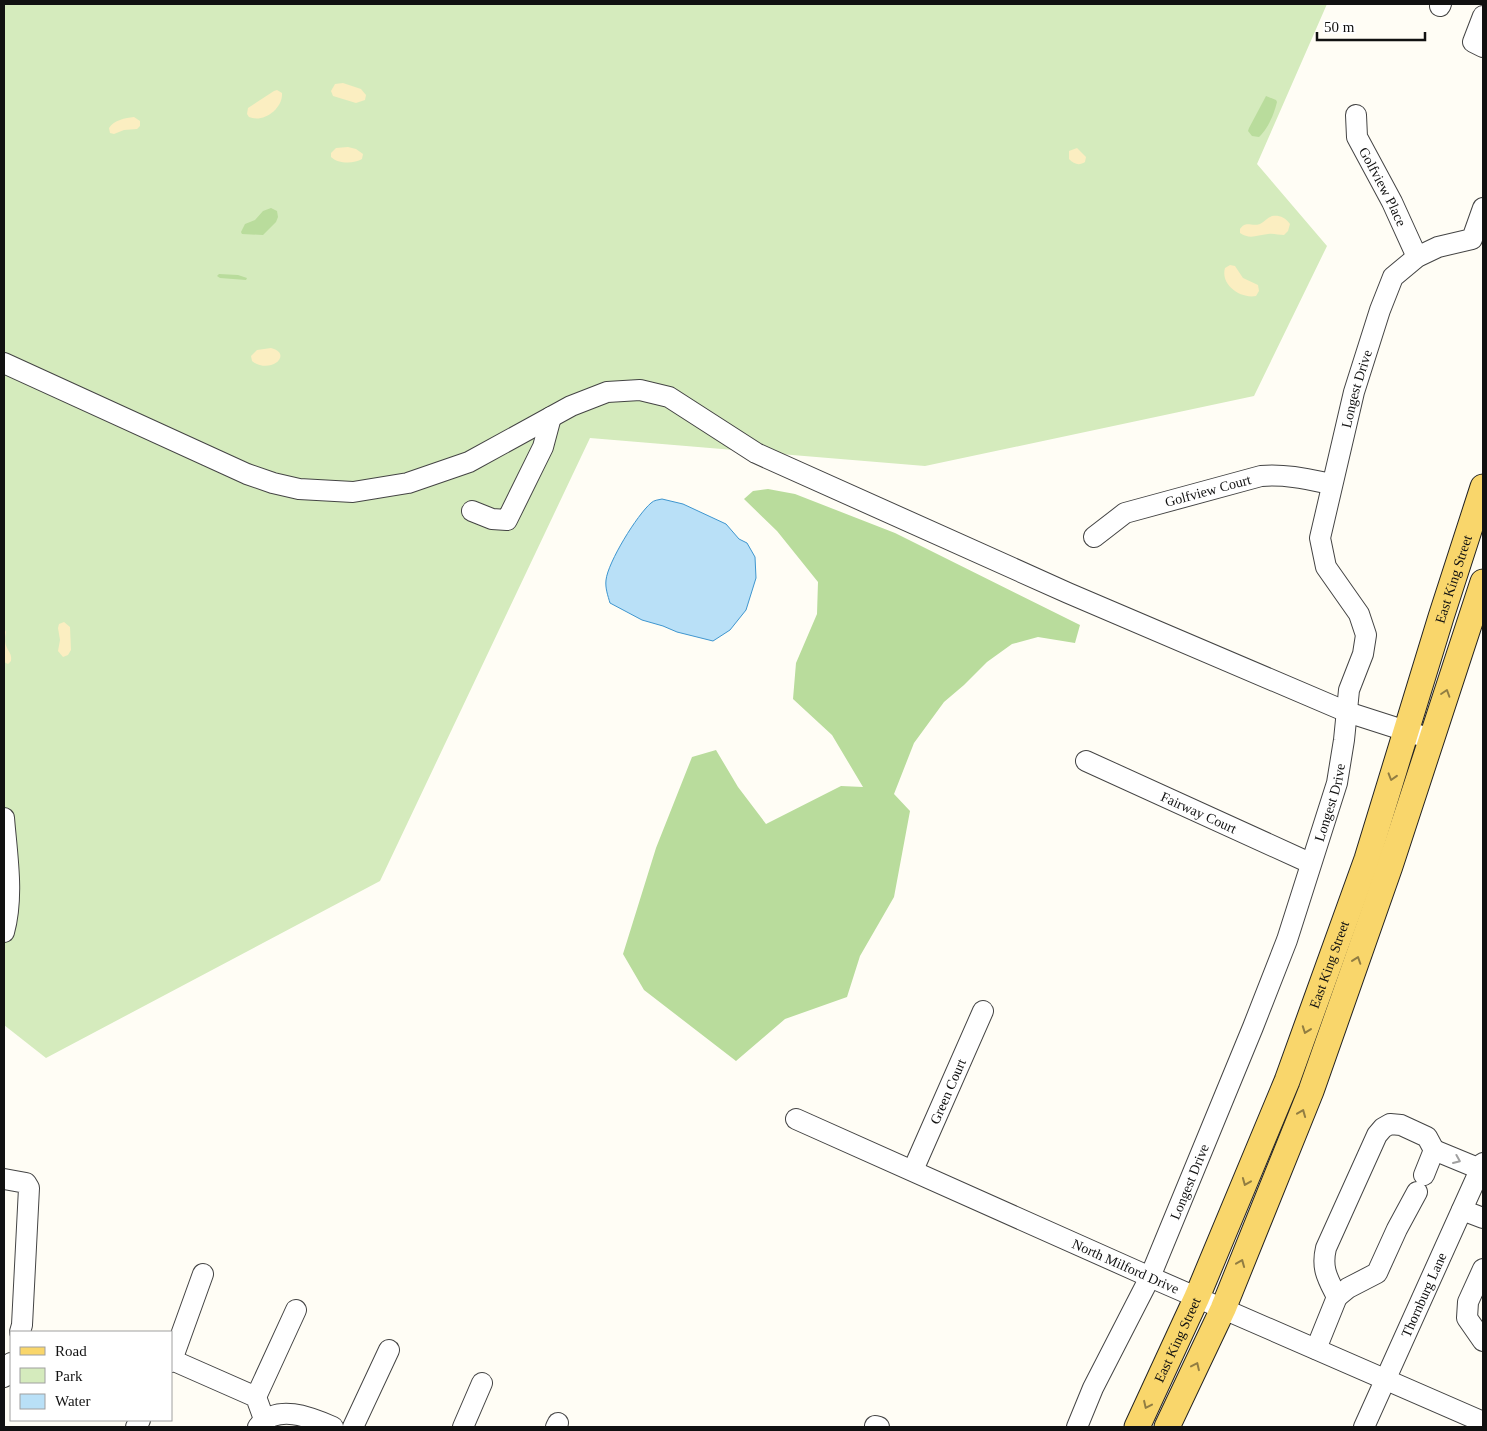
<svg xmlns="http://www.w3.org/2000/svg" width="1487" height="1431" viewBox="0 0 1487 1431" font-family="'Times New Roman',serif">
<style>
.green{fill:#d5ebbd}
.forest{fill:#b9dc9c}
.sand{fill:#fbeec1}
.water{fill:#b9e0f7;stroke:#3f96cf}
.lines{fill:none;stroke-linecap:round;stroke-linejoin:round}
.minor-casing{stroke:#444;stroke-width:22}
.major-casing{stroke:#222;stroke-width:27}
.minor{stroke:#fff;stroke-width:20}
.major{stroke:#f9d66b;stroke-width:25}
.oneway{stroke:#917d42}
.oneway2{stroke:#a0a0a0}
.labels{text-anchor:middle;dominant-baseline:central;stroke-width:5;stroke-linejoin:round;paint-order:stroke}
.street-label{font-size:14px;fill:#111;stroke:#fff}
</style>
<rect width="100%" height="100%" fill="#fffdf5"/>
<!-- green -->
<polygon class="green" points="4,4 1327,4 1257,164 1327,246 1254,396 925,466 590,438 380,881 46,1058 4,1025"/>
<!-- forest -->
<g class="forest">
<path d="M1266,96L1276,100L1277,102C1274,114 1268,129 1259,137L1252,136L1248,131L1249,128Z"/>
<polygon points="271,208 277,211 278,217 276,222 263,235 242,234 241,232 245,224 255,220 263,211"/>
<polygon points="219,274 238,275 247,278 246,280 220,278 217,276"/>
<polygon points="768,489 795,494 895,533 1080,625 1075,643 1038,637 1012,644 987,662 964,685 944,702 914,743 894,794 910,811 894,897 860,956 847,997 785,1019 736,1061 644,990 623,954 656,848 692,757 716,750 738,787 766,824 841,786 863,787 832,735 793,699 796,663 817,614 818,582 777,531 744,499 753,491"/>
</g>
<!-- sand -->
<g class="sand">
<polygon points="343,83 361,89 366,95 365,100 356,103 333,96 331,91 335,84"/>
<path d="M277,90L282,93C283,109 263,123 249,117L247,114L248,108L274,91Z"/>
<path d="M134,117L140,121V126L137,129L124,130L114,134L110,133L109,128C114,120 125,118 134,117Z"/>
<path d="M348,147L356,149L363,154L362,159C354,164 338,164 331,157V153L336,148Z"/>
<path d="M1077,148L1086,157L1085,162C1079,166 1074,164 1069,159V151Z"/>
<path d="M1272,216C1279,215 1285,217 1290,224L1288,231L1284,235C1279,235 1273,233 1268,234C1257,235 1250,240 1240,233V229C1246,220 1251,227 1260,224C1264,222 1267,218 1272,216Z"/>
<path d="M1230,265L1235,266L1243,278L1258,285L1259,291L1256,296C1241,299 1220,285 1225,268Z"/>
<path d="M271,348C294,354 270,375 252,361L251,356L257,350Z"/>
<polygon points="64,622 70,627 71,650 68,655 63,657 58,651 60,640 58,628 59,624"/>
<path d="M4,628L6,632C2,650 13,650 11,661L8,664L4,662Z"/>
</g>
<!-- water -->
<path class="water" d="M662,499L683,504L726,524L739,539L747,543L755,557L756,578L746,610L730,630L713,641L677,632L663,626L642,620L610,603C608,596 605,588 606,580C608,562 637,515 651,503C654,500 658,500 662,499Z"/>
<g class="lines">
<!-- minor casing -->
<g class="minor-casing">
<g id="minor">
<polyline points="1440,6 1441,4"/>
<polyline points="1483,16 1473,42 1483,47"/>
<path id="s1" d="M1356,115L1357,137L1392,202L1417,257"/>
<polyline points="4,363 247,474 273,483 299,489 353,492 408,483 469,462 571,406 607,392 640,390 669,397 756,453 1068,593 1347,712 1431,739"/>
<polyline points="472,511 492,519 507,520 543,447 551,417"/>
<path id="s2" d="M1094,537L1125,513L1261,476C1286,474 1307,479 1331,484"/>
<path id="s3" d="M1086,761L1310,863"/>
<path d="M4,818C7,855 14,896 4,932"/>
<path id="s4" d="M796,1119L1150,1277L1483,1422"/>
<polyline points="1434,1150 1480,1169"/>
<path id="s5" d="M913,1170L983,1011"/>
<polyline points="4,1179 26,1183 29,1188 22,1325 20,1332"/>
<polyline points="1462,1210 1483,1218"/>
<polyline points="1483,1269 1468,1302 1467,1318 1483,1341"/>
<polyline points="1337,1297 1348,1288 1377,1273 1397,1229 1417,1192"/>
<path d="M1316,1349L1337,1297C1328,1279 1321,1269 1326,1248L1377,1135L1383,1128L1390,1124L1401,1125L1427,1137L1434,1150L1424,1175"/>
<polyline points="172,1360 203,1274"/>
<polyline points="171,1362 172,1360 256,1397 264,1419"/>
<polyline points="4,1377 9,1369 11,1363"/>
<polyline points="256,1397 296,1310"/>
<polyline points="875,1426 879,1427"/>
<polyline points="136,1427 140,1420"/>
<path d="M258,1427C276,1403 310,1417 333,1427"/>
<polyline points="353,1427 389,1350"/>
<polyline points="463,1427 482,1383"/>
<polyline points="556,1427 558,1423"/>
<path id="s6" d="M1077,1427L1093,1388L1150,1277L1253,1027L1287,940L1337,783L1344,740L1349,690L1363,654L1366,635L1359,614L1326,567L1320,538L1354,392L1380,310L1393,277L1417,257L1438,247L1472,239L1483,208"/>
<path id="s7" d="M1364,1427L1483,1163"/>
</g>
</g>
<!-- major casing -->
<g class="major-casing">
<g id="major">
<path id="s8" d="M1137,1427L1197,1297L1287,1081L1367,859L1441,617L1483,487"/>
<polyline points="1167,1427 1223,1309 1311,1091 1390,866 1483,582"/>
</g>
</g>
<!-- minor -->
<use href="#minor" class="minor"/>
<!-- major -->
<use href="#major" class="major"/>
</g>
<!-- one-way arrows -->
<defs><path id="oneway-chevron" d="M-2-3.5L2.5 0L-2 3.5" fill="none" stroke-width="1.6" stroke-linecap="round" stroke-linejoin="round" transform="scale(1.25)"/></defs>
<g class="oneway">
<use href="#oneway-chevron" transform="translate(1446 693) rotate(-72)"/>
<use href="#oneway-chevron" transform="translate(1392 777) rotate(107)"/>
<use href="#oneway-chevron" transform="translate(1357 960) rotate(-71)"/>
<use href="#oneway-chevron" transform="translate(1306 1030) rotate(110)"/>
<use href="#oneway-chevron" transform="translate(1302 1113) rotate(-68)"/>
<use href="#oneway-chevron" transform="translate(1246 1182) rotate(112)"/>
<use href="#oneway-chevron" transform="translate(1241 1263) rotate(-68)"/>
<use href="#oneway-chevron" transform="translate(1196 1366) rotate(-65)"/>
<use href="#oneway-chevron" transform="translate(1147 1405) rotate(115)"/>
</g>
<use class="oneway2" href="#oneway-chevron" transform="translate(1457 1160) rotate(23)"/>
<g class="labels">
<!-- street labels -->
<g class="street-label">
<text stroke="none"><textPath href="#s1" startOffset="78">Golfview Place</textPath></text>
<text stroke="none"><textPath href="#s6" startOffset="1110">Longest Drive</textPath></text>
<text stroke="none"><textPath href="#s2" startOffset="125">Golfview Court</textPath></text>
<text stroke="none"><textPath href="#s8" startOffset="906">East King Street</textPath></text>
<text stroke="none"><textPath href="#s6" startOffset="675">Longest Drive</textPath></text>
<text stroke="none"><textPath href="#s3" startOffset="124">Fairway Court</textPath></text>
<text stroke="none"><textPath href="#s8" startOffset="501">East King Street</textPath></text>
<text stroke="none"><textPath href="#s5" startOffset="86">Green Court</textPath></text>
<text stroke="none"><textPath href="#s6" startOffset="270">Longest Drive</textPath></text>
<text stroke="none"><textPath href="#s4" startOffset="361">North Milford Drive</textPath></text>
<text stroke="none"><textPath href="#s7" startOffset="145">Thornburg Lane</textPath></text>
<text stroke="none"><textPath href="#s8" startOffset="96">East King Street</textPath></text>
</g>
</g>
<!-- border -->
<rect width="1487" height="1431" fill="none" stroke="#111111" stroke-width="10"/>
<!-- legend -->
<rect x="10" y="1331" width="162" height="90" fill="#ffffff" stroke="#a0a0a0"/>
<rect x="20" y="1347" width="25" height="8" fill="#f9d66b" stroke="#a0a0a0"/>
<text x="55" y="1356" font-size="15" fill="#111111">Road</text>
<rect x="20" y="1368" width="25" height="15" fill="#d5ebbd" stroke="#a0a0a0"/>
<text x="55" y="1381" font-size="15" fill="#111111">Park</text>
<rect x="20" y="1394" width="25" height="15" fill="#b9e0f7" stroke="#a0a0a0"/>
<text x="55" y="1406" font-size="15" fill="#111111">Water</text>
<!-- scale -->
<path d="M1317 32v8h108v-8" fill="none" stroke="#111111" stroke-width="2.5"/>
<text x="1324" y="32" font-size="15" fill="#111111" stroke="#ffffff" stroke-width="4" paint-order="stroke">50 m</text>
</svg>
